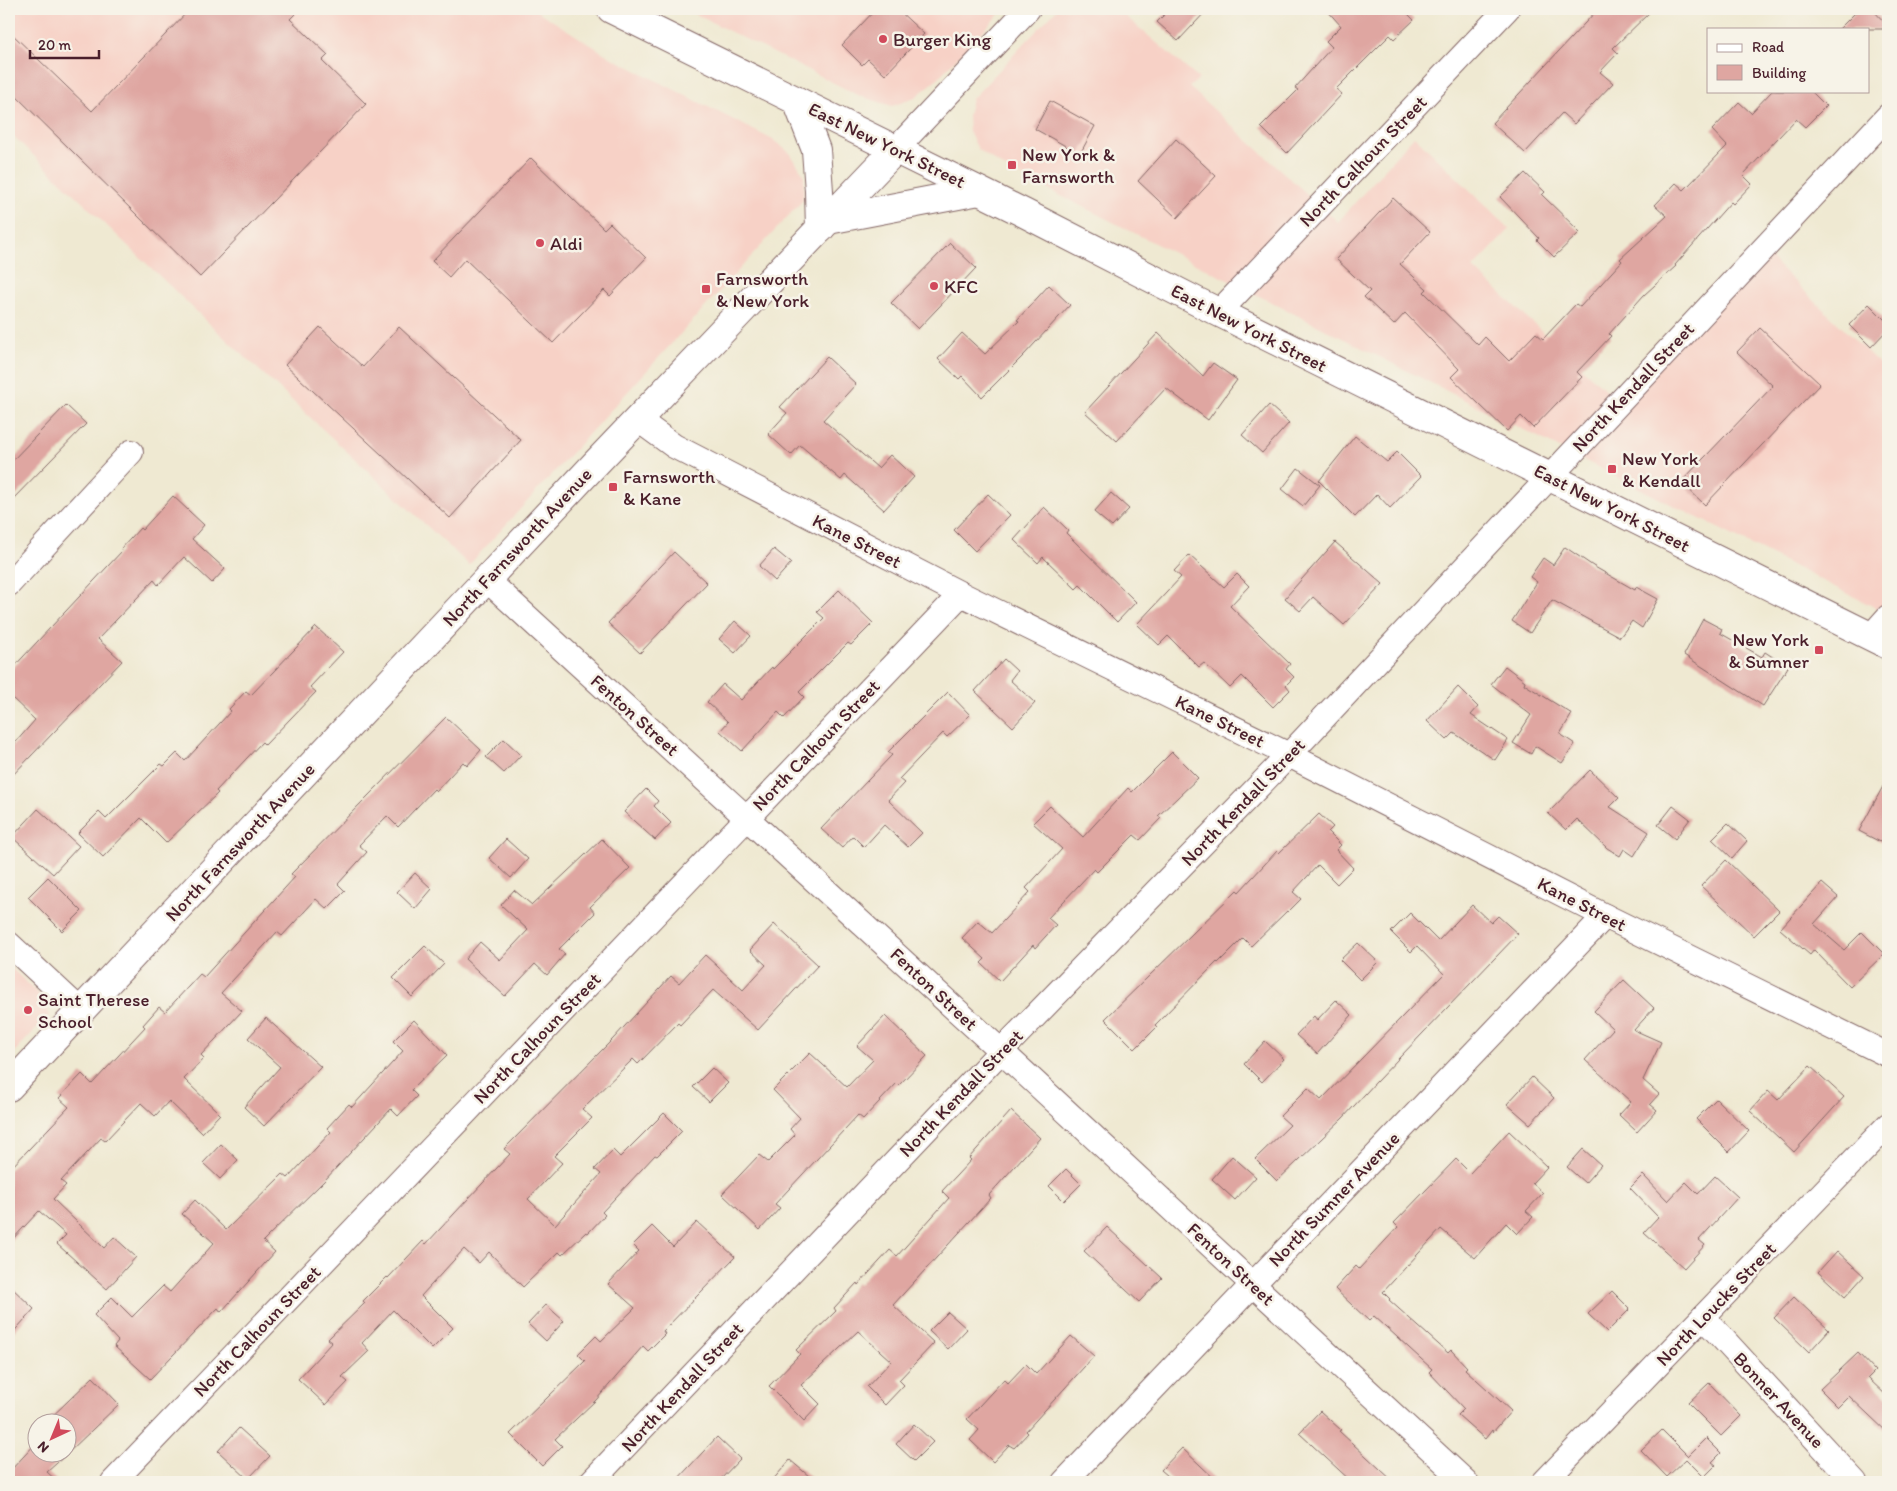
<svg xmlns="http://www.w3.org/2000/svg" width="1897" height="1491" viewBox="0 0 1897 1491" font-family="Itim,sans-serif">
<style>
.built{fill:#f7d1c6}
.building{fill:#dfa6a1}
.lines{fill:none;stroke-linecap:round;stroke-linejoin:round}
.minor-casing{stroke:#846665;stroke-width:26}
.major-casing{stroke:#846665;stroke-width:30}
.minor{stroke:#fff;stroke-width:24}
.major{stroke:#fff;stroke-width:28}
.poi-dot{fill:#d1495b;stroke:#f7f3e8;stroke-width:2}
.labels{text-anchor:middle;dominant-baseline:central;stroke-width:5;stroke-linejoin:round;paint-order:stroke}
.poi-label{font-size:19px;fill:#4a1f2b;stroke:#f7f3e8;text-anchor:start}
.street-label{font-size:19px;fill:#4a1f2b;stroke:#f7f3e8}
</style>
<rect width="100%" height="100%" fill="#f7f3e8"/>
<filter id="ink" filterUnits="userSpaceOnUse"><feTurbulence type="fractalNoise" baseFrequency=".02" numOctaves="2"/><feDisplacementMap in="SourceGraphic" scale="10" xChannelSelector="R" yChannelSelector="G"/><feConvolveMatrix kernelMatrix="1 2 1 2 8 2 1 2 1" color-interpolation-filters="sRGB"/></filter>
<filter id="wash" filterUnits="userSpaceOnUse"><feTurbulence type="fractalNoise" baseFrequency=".0096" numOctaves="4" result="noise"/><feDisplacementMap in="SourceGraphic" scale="20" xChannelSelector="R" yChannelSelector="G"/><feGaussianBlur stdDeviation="1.12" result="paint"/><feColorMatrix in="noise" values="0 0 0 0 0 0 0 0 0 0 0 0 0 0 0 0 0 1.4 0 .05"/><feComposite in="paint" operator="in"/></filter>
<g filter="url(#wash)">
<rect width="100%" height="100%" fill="#efe9d2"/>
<!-- built -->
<g class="built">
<polygon points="9,9 534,9 610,57 773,140 790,153 804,175 803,200 469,565 216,330 9,132"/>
<polygon points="685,9 1004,9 934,82 914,98 892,106 860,96"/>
<polygon points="1057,9 1117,9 1199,79 1189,87 1338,222 1414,136 1510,229 1473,268 1620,403 1761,249 1888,372 1888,614 1002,166 978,149 969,132 968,115 972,99"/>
<polygon points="9,966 42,997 49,1015 9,1058"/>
</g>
<g id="blocks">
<!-- building -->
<g class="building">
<polygon points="190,9 300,9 290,19 328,55 322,61 366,104 200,277 9,89 9,31 92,111"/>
<polygon points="876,9 897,9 924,34 885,75 868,59 862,65 842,45"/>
<polygon points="1170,9 1208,9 1178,41 1157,22"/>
<polygon points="1326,9 1403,9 1414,20 1394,39 1390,35 1336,89 1342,94 1287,153 1261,127 1298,90 1295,88 1332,47 1326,41 1341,26"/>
<polygon points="1598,9 1653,9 1613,48 1618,53 1600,72 1613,83 1574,124 1562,113 1525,153 1492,123"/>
<polygon points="1859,9 1872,9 1888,26 1888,29 1839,29"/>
<polygon points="1772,91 1811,91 1826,106 1805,127 1796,119 1743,175 1752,184 1733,204 1731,202 1675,265 1676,266 1644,295 1609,334 1611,336 1577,372 1582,377 1533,428 1521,416 1507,431 1451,377 1459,369 1405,313 1394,325 1364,297 1370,291 1336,259 1393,198 1430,232 1400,264 1427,289 1424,292 1478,345 1485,337 1509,361 1536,333 1543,339 1576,304 1580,307 1622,261 1620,259 1667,216 1655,205 1676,183 1684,190 1727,146 1712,130 1739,102 1751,113"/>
<polygon points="1050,101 1095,126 1080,154 1035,129"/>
<polygon points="1176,139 1216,176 1177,218 1138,181"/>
<polygon points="531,158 604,229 610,223 646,258 610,296 604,290 553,343 465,259 449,277 432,261"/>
<polygon points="1525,173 1545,192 1542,195 1580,232 1554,257 1537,240 1539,238 1500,197"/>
<polygon points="950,243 976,268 918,329 891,303"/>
<polygon points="1049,285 1070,305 1024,355 982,397 962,376 959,379 938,359 962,333 985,354 1019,321 1017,320"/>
<polygon points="1869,304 1888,323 1888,329 1871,347 1849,325"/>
<polygon points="320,327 363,367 399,327 521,440 450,518 285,365"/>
<polygon points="1760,328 1820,384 1705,505 1681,482 1773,386 1737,352"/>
<polygon points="1158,333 1203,376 1213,363 1237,380 1208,420 1166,388 1117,441 1085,412"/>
<polygon points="827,357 856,384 823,420 878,468 890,455 914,477 884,510 845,475 841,480 800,445 791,455 768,434 787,413 780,407"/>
<polygon points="66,405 86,424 9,503 9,464"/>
<polygon points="1269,405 1289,423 1262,453 1242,435"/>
<polygon points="1355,436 1387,462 1397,452 1421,476 1390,508 1377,494 1355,517 1319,481"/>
<polygon points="1298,468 1320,485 1303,506 1282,489"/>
<polygon points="1111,493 1129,509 1112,527 1094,512"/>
<polygon points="988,494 1010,515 975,551 954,530"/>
<polygon points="173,496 204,525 192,539 225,569 212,583 184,557 158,585 154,580 98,639 122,661 9,779 9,750 35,720 9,695 9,672 122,551 121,549 140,528 142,530"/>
<polygon points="1044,507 1068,530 1066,533 1136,602 1117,622 1080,585 1076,589 1043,557 1038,563 1014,540"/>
<polygon points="1335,542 1383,584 1344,625 1313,597 1300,611 1285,598"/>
<polygon points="1565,547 1593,566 1635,590 1636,587 1658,599 1642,628 1632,621 1620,637 1552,600 1530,633 1512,621 1537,582 1530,577 1543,558 1553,565"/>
<polygon points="774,549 791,563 775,581 759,566"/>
<polygon points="674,552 707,583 640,653 608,623"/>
<polygon points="1189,555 1224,587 1237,574 1249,586 1230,606 1290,664 1286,669 1294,677 1286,685 1290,690 1273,707 1242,676 1230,688 1204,663 1199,667 1168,636 1159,645 1137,624 1181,577 1174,571"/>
<polygon points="839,590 873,623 851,645 848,643 799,692 804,697 784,718 778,712 742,751 720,731 728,722 707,702 723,684 741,700 772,667 773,669 824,618 817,612"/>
<polygon points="1703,619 1722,629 1720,633 1762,657 1765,652 1788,667 1763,706 1684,655"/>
<polygon points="735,621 751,636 735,653 719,639"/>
<polygon points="316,627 343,652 310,687 316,692 265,745 262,742 216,791 218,793 166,843 141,818 103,857 78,833 99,812 106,819 161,764 164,766 177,753 185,761 231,711 229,709 246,691 251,695"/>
<polygon points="1004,659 1017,671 1010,680 1035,703 1013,727 975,691"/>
<polygon points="1505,666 1525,681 1524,684 1572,714 1560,734 1575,744 1562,763 1535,746 1531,754 1513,743 1531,715 1491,684"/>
<polygon points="1458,687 1478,707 1471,715 1508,740 1495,760 1454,733 1447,740 1427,721"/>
<polygon points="948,692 970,715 947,737 943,733 899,779 904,783 888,800 922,833 908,847 884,825 864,847 853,836 842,848 821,829 892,755 888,752"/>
<polygon points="446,717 481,750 467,766 463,762 436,791 434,789 398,827 387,816 359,845 367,852 338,884 345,891 327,909 316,899 282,936 277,932 221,993 242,1011 201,1055 204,1058 184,1079 220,1114 202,1133 169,1101 155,1116 141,1103 105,1141 101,1138 61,1181 66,1185 53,1199 104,1248 114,1237 136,1257 107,1289 57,1244 66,1235 39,1211 9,1243 9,1170 69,1107 59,1098 82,1074 92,1084 145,1027 143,1025 159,1007 165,1012 200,974 204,977 295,877 291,874"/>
<polygon points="504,739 521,755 504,773 486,757"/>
<polygon points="1172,752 1198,778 1158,816 1161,818 1140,840 1134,835 1097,872 1094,869 1048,918 1056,925 1035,948 1033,945 1000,981 981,963 985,959 962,938 978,921 992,933 1030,892 1026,888 1062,849 1033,823 1050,806 1083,837 1128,788 1132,792"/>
<polygon points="1590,770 1619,798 1610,807 1649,832 1634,856 1624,849 1620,856 1607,848 1577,819 1566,830 1548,813"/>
<polygon points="1888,777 1888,846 1859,831"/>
<polygon points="646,789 658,801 654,806 671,823 655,840 624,812"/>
<polygon points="1673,806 1690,819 1675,839 1658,825"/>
<polygon points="38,809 79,846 53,874 12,837"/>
<polygon points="1319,814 1333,827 1328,832 1341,845 1336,850 1353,868 1337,884 1318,865 1293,892 1301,899 1288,912 1287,911 1251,946 1243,938 1218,963 1217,962 1155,1025 1157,1027 1135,1049 1105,1019 1237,890 1239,892 1277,851 1279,853"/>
<polygon points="1728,823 1747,841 1732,858 1712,839"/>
<polygon points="506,839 528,859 511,878 489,858"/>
<polygon points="602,839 630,868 590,907 595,913 559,949 565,954 547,975 535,964 505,996 465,959 480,942 500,960 528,930 501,905 514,890 532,905"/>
<polygon points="1726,860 1779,911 1754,936 1701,886"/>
<polygon points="415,873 432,889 415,909 397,892"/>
<polygon points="48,877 82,911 62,931 28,897"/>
<polygon points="1822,883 1838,897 1814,924 1844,950 1862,932 1884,954 1850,987 1814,950 1810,955 1780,929"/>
<polygon points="1472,905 1491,923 1498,916 1518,934 1376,1082 1343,1118 1277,1181 1255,1159 1290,1125 1280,1116 1308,1088 1321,1100 1444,974 1417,946 1411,952 1391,932 1410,913 1438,941"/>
<polygon points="774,924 818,965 758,1030 713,990 680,1025 678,1023 638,1064 633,1059 582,1109 592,1118 554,1156 562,1163 528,1199 555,1225 601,1174 595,1169 613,1150 620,1157 664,1113 682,1131 657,1156 655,1155 602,1212 605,1215 588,1233 586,1232 562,1255 559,1252 523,1287 489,1252 479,1263 464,1249 421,1296 453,1328 432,1349 393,1310 362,1343 369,1351 342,1377 348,1382 326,1405 298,1379 332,1342 328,1339 365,1303 363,1301 387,1277 388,1278 423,1241 426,1244 510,1154 504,1149 613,1039 671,976 679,983 705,955 743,990 766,965 750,950"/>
<polygon points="1358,943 1378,962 1360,980 1340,960"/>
<polygon points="425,946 444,964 412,997 393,978"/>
<polygon points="1624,980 1654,1008 1634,1030 1661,1042 1643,1080 1659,1094 1650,1104 1657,1110 1637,1132 1619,1115 1631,1102 1585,1060 1613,1029 1594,1011"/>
<polygon points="1336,1000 1352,1015 1317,1054 1296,1035 1314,1016 1317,1020"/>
<polygon points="885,1016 927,1056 899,1085 897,1083 863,1119 858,1115 775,1204 780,1208 760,1230 722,1194 759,1155 768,1162 795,1135 790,1129 800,1118 773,1090 810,1053 847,1087 873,1060 857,1046"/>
<polygon points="266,1018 321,1067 264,1126 244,1107 280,1067 248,1038"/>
<polygon points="414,1020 447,1055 411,1090 417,1096 398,1116 391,1109 324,1181 263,1241 275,1252 221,1312 218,1308 150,1379 114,1346 118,1341 94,1315 112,1297 132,1317 163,1286 170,1292 214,1243 182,1214 195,1200 226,1230 283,1174 288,1178 331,1132 327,1128 349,1104 352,1107 403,1051 393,1041"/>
<polygon points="1265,1041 1284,1059 1262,1082 1244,1064"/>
<polygon points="1810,1066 1844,1097 1794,1152 1750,1111 1768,1091 1778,1100"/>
<polygon points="712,1068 728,1083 709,1102 693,1087"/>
<polygon points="1532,1077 1554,1098 1530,1124 1507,1104"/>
<polygon points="1716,1099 1749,1131 1729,1152 1696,1119"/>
<polygon points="1011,1111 1040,1138 989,1195 991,1198 893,1305 934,1343 899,1380 904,1385 885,1405 867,1387 891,1361 858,1331 801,1385 820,1404 804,1421 769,1386 800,1354 796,1350 836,1311 834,1308 857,1283 858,1285 890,1250 897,1256 949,1198 942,1191 971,1160 969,1158"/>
<polygon points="1509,1131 1547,1167 1532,1183 1543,1193 1526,1211 1533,1217 1517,1234 1506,1223 1475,1258 1441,1229 1383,1292 1390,1299 1389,1300 1448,1353 1451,1350 1467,1367 1465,1369 1511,1411 1493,1432 1492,1430 1485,1439 1458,1415 1464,1409 1429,1372 1432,1369 1374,1316 1369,1321 1335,1289 1356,1266 1359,1269 1398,1227 1394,1223 1456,1159 1470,1173"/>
<polygon points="221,1144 238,1160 220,1179 203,1163"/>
<polygon points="1583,1149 1601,1165 1585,1183 1567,1167"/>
<polygon points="1232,1156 1256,1177 1235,1200 1212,1179"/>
<polygon points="1066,1169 1081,1184 1064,1201 1049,1186"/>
<polygon points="1643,1175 1668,1201 1686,1182 1698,1194 1715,1176 1738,1197 1699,1240 1705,1245 1684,1268 1644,1232 1658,1217 1630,1188"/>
<polygon points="697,1222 735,1257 663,1331 665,1334 648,1351 643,1346 596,1400 555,1439 562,1446 542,1466 510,1434 585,1361 578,1354 596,1336 601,1341 635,1308 608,1284 639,1251 633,1245 652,1226 673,1247"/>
<polygon points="1107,1227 1162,1278 1139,1302 1084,1251"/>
<polygon points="1837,1251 1864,1276 1845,1297 1818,1272"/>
<polygon points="9,1285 34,1309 9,1337"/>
<polygon points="1612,1291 1630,1309 1607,1332 1588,1314"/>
<polygon points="1794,1297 1829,1330 1809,1352 1774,1318"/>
<polygon points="546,1305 564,1321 546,1341 528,1324"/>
<polygon points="948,1312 967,1329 948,1349 929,1331"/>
<polygon points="1071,1336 1094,1356 1026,1431 1028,1433 1014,1448 1009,1445 993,1462 970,1440 979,1430 967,1419 1004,1379 1008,1383 1026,1364 1036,1374"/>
<polygon points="1858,1353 1875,1371 1868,1378 1888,1397 1888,1433 1849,1396 1838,1407 1820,1389"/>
<polygon points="93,1377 119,1404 68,1453 68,1424 44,1424"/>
<polygon points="1709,1383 1741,1416 1721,1436 1688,1403"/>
<polygon points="1320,1411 1341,1430 1339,1431 1394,1482 1352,1482 1299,1433"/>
<polygon points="914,1424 933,1442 914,1461 896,1444"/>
<polygon points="239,1428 270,1456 248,1479 218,1451"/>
<polygon points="1662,1430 1688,1456 1706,1438 1721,1453 1712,1462 1716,1465 1704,1477 1686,1459 1667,1477 1641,1450"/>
<polygon points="717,1437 740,1459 718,1482 675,1482"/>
<polygon points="38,1441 38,1454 67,1454 47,1472 58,1482 9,1482 9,1472"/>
<polygon points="1182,1448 1218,1482 1175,1482 1161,1470"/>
<polygon points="790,1460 816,1482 771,1482"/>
</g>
</g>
</g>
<g filter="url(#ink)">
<use href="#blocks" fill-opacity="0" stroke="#846665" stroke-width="1"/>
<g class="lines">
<!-- minor casing -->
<g class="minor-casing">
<g id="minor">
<polyline points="896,149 1028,9"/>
<polyline points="1218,313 1507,9"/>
<polyline points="637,419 674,446 961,594 1289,755 1605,916 1888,1055"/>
<polyline points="487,580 1001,1051 1466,1482"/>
<polyline points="9,584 131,452"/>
<polyline points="1871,636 1888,617"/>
<polyline points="9,944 81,1011"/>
<polyline points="1703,1317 1855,1482"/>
<polyline points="113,1482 961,594"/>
<polyline points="591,1482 1001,1051 1289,755 1888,116"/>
<polyline points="1064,1482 1605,916"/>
<polyline points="1544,1482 1888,1125"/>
</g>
</g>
<!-- major casing -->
<g class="major-casing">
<g id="major">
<polyline points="611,9 1024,213 1198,302 1888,645"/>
<polyline points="797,101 816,150 819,191 820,229"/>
<polyline points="828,220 979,191"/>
<polyline points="9,1087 596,463 896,149"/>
</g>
</g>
<!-- minor -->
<use href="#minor" class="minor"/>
<!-- major -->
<use href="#major" class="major"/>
</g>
</g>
<!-- markers -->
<g class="poi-dot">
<circle cx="883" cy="39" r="5"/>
<rect x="1007" y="160" width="10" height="10" rx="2.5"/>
<circle cx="540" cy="243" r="5"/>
<circle cx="934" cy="286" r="5"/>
<rect x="701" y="284" width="10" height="10" rx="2.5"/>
<rect x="1607" y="464" width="10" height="10" rx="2.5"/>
<rect x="608" y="482" width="10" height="10" rx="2.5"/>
<rect x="1814" y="645" width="10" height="10" rx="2.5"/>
<circle cx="28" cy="1010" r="5"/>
</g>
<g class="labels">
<!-- poi labels -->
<g class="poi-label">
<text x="893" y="39">Burger King</text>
<text x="1022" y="154">New York &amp;<tspan x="1022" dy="22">Farnsworth</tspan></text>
<text x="550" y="243">Aldi</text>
<text x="716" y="278">Farnsworth<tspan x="716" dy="22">&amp; New York</tspan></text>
<text x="944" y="286">KFC</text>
<text x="1622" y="458">New York<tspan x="1622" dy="22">&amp; Kendall</tspan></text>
<text x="623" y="476">Farnsworth<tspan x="623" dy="22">&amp; Kane</tspan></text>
<text x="1809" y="639" text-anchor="end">New York<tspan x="1809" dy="22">&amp; Sumner</tspan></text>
<text x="38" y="999">Saint Therese<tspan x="38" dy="22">School</tspan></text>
</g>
<!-- street labels -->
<g class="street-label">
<text transform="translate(887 145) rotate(26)">East New York Street</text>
<text transform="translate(1363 161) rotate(-46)">North Calhoun Street</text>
<text transform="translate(1249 328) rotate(27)">East New York Street</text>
<text transform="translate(1633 387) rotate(-47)">North Kendall Street</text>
<text transform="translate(1612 508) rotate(27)">East New York Street</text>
<text transform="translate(857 541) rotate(27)">Kane Street</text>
<text transform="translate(517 547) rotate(-47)">North Farnsworth Avenue</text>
<text transform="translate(635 715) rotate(42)">Fenton Street</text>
<text transform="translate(1220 721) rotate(26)">Kane Street</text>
<text transform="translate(816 745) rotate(-46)">North Calhoun Street</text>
<text transform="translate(1243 802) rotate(-46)">North Kendall Street</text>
<text transform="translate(240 842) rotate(-47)">North Farnsworth Avenue</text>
<text transform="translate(1582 904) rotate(27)">Kane Street</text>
<text transform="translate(934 989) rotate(43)">Fenton Street</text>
<text transform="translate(537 1038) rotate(-46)">North Calhoun Street</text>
<text transform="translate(961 1093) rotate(-46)">North Kendall Street</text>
<text transform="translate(1334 1199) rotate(-46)">North Sumner Avenue</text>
<text transform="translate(1231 1264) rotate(43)">Fenton Street</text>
<text transform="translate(1716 1304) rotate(-46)">North Loucks Street</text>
<text transform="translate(257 1331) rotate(-46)">North Calhoun Street</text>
<text transform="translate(682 1387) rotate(-47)">North Kendall Street</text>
<text transform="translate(1779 1400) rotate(47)">Bonner Avenue</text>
</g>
</g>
<!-- margin -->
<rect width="1897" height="1491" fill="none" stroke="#f7f3e8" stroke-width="30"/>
<!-- legend -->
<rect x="1707" y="28" width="162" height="65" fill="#f7f3e8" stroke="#b29e9c"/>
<rect x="1717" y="44" width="25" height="8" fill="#ffffff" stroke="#b29e9c"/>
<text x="1752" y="52" font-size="15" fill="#4a1f2b">Road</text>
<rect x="1717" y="65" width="25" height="15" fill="#dfa6a1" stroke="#b29e9c"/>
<text x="1752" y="78" font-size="15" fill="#4a1f2b">Building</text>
<!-- north arrow -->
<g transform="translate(52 1438) rotate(224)"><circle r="24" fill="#f7f3e8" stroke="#b29e9c"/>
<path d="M0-4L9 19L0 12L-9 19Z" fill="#d1495b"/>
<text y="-8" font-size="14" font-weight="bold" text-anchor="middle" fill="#4a1f2b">N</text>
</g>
<!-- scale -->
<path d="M30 50v8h69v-8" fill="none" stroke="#4a1f2b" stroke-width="2.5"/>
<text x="38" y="50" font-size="15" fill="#4a1f2b" stroke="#f7f3e8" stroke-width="4" paint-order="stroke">20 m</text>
</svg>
